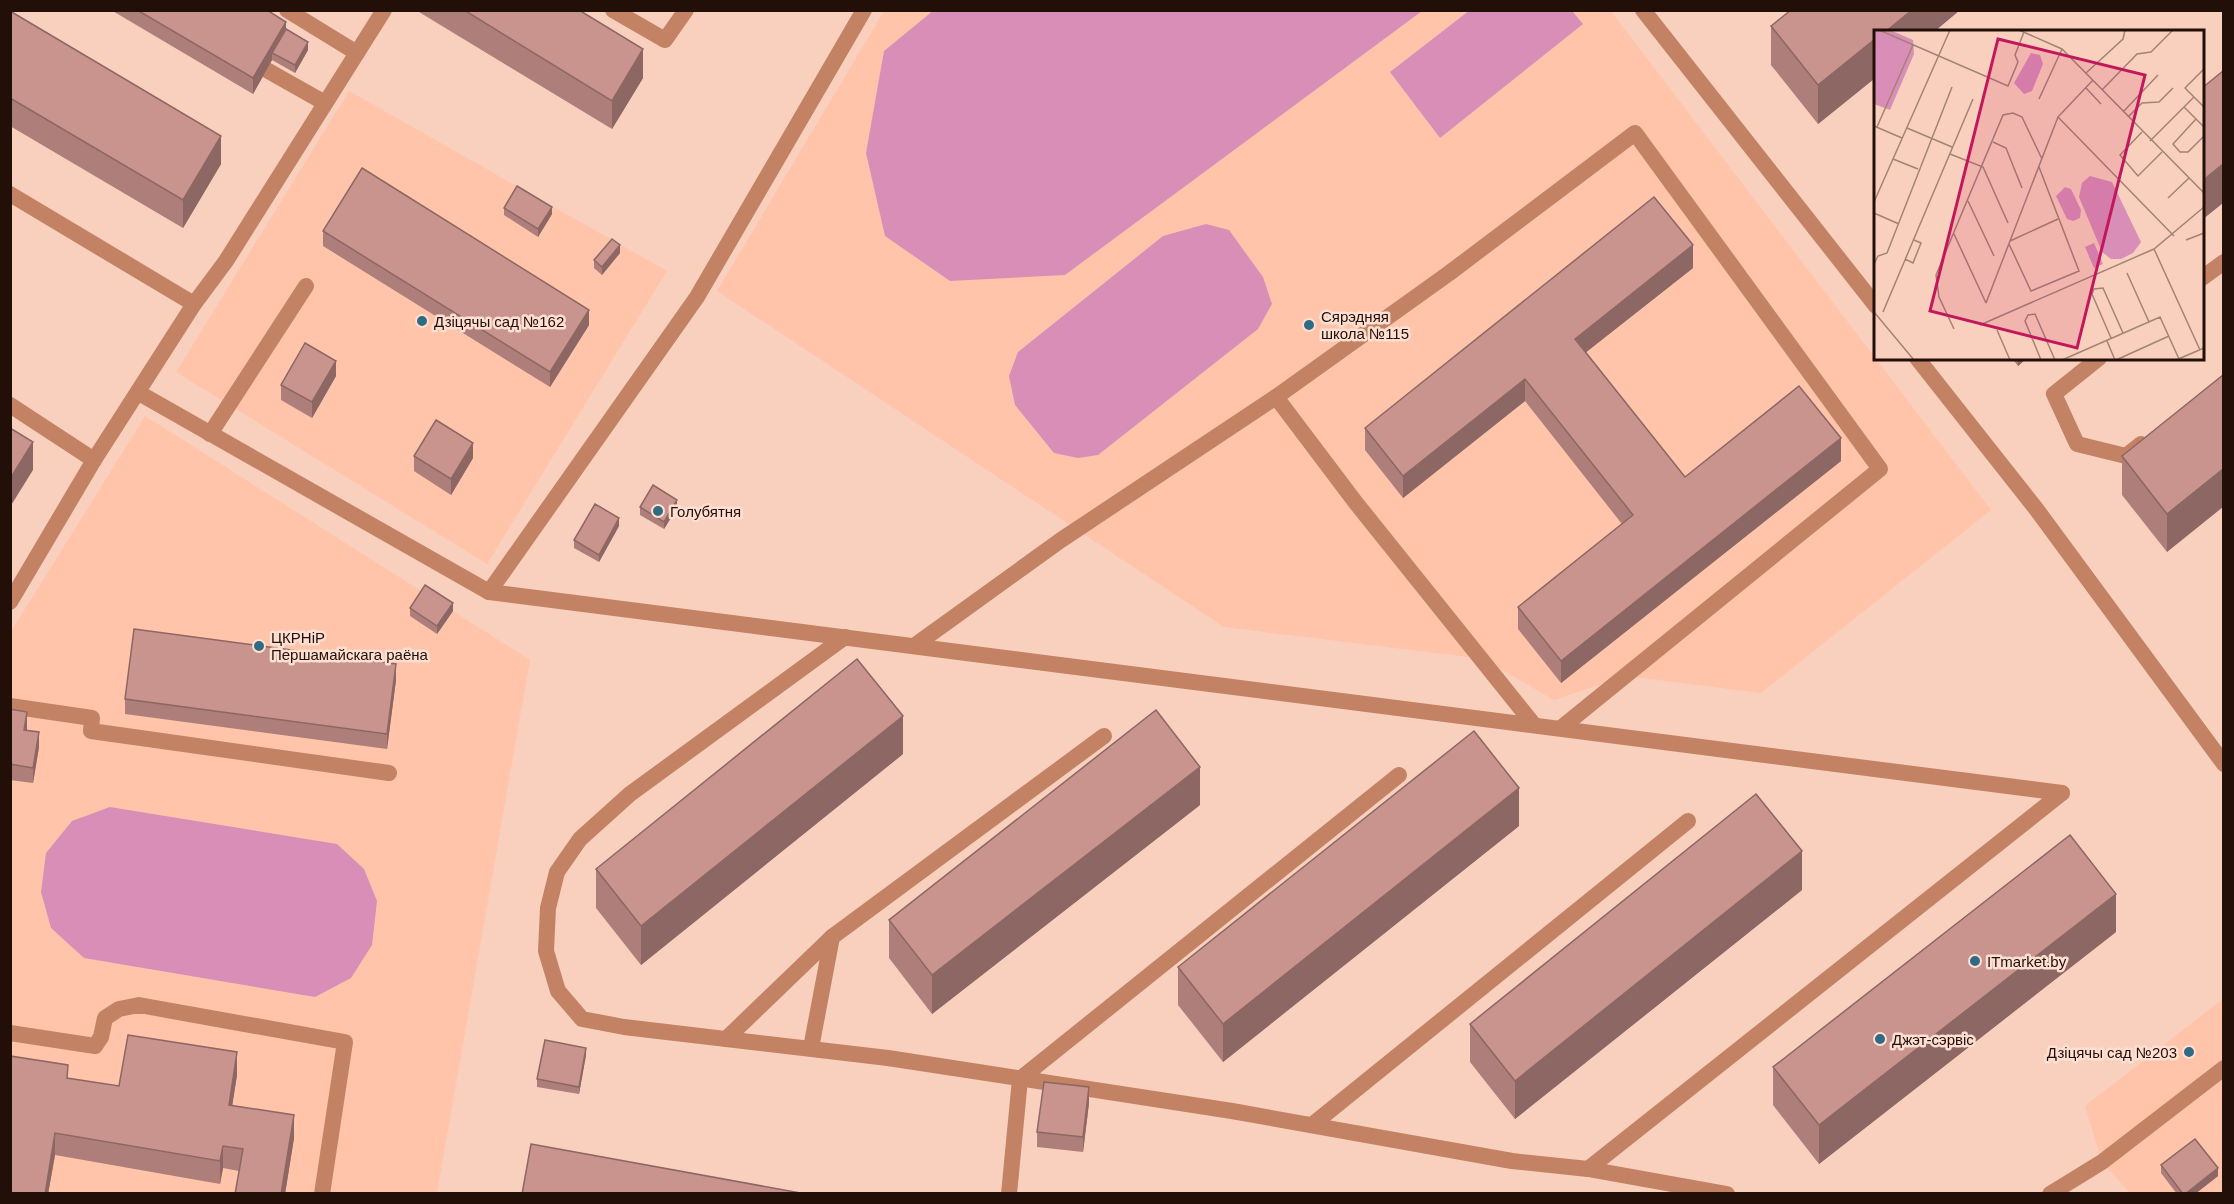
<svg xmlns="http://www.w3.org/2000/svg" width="2234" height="1204" viewBox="0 0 2234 1204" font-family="Helvetica,sans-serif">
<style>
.built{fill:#ffc4aa}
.green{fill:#d98eb8}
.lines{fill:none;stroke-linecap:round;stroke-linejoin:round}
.service{stroke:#c38264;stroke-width:16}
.minor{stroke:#c38264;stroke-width:16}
.wall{fill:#ad7e7a}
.shaded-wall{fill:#8d6763}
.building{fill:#c9938e;stroke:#8d6763;stroke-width:1.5}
.poi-dot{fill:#2f6c83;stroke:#ffdfd1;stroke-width:2}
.labels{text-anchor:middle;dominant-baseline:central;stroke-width:5;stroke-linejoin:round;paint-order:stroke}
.poi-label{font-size:15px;fill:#221008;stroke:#ffdfd1;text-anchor:start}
.inset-road{fill:none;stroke:#a38375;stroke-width:1.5}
.view{fill:#c2185b;fill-opacity:0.15;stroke:#c2185b;stroke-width:3}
.inset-edge{fill:none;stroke:#221008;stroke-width:3}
</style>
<rect width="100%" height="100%" fill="#f9d0bd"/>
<!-- built -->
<g class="built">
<polygon points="884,11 1611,11 1991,510 1761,693 1626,676 1554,700 1483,659 1224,627 717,291"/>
<polygon points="349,91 667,271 487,564 176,372"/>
<polygon points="145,416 530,660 437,1193 11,1193 10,633"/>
<polygon points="2223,999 2223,1193 2130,1193 2102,1162 2085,1106"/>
</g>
<!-- green -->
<g class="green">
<polygon points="934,10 1422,10 1422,11 1065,275 950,281 885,236 866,153 884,51"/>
<polygon points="1470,10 1572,11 1583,24 1440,138 1390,72"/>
<polygon points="1206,224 1229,230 1263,277 1272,304 1258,329 1098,455 1078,458 1054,453 1015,405 1009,376 1018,352 1163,236"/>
<polygon points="110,807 337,844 364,869 377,901 372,945 351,978 315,997 84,958 51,928 41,892 46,853 72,821"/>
</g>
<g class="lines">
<!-- service -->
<g class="service">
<polyline points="287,10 357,53"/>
<polyline points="613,10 665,40 686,10"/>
<polyline points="1643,10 1876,306"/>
<polyline points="249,60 325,103"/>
<polyline points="10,194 194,304"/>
<polyline points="2202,278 2224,262"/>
<polyline points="1917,358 2037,510 2224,764"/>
<polyline points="2099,358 2054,394 2077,444 2126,456 2141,444"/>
<polyline points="139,393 489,592 697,297 864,10"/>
<polyline points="1276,397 1356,503 1534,725"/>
<polyline points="10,405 94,460"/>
<polyline points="210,434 306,286"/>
<polyline points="489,592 2062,793"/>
<polyline points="845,637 630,794 580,839 557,872 548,908 546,951 558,991 582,1019 624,1027 888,1058 1232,1111 1512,1161 1588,1169 1727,1194"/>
<polyline points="914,646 1061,540 1276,397 1448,274 1635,133 1880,469 1561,728"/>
<polyline points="10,706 92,718 91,731 389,773"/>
<polyline points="10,1033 95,1046 101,1037 105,1018 119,1009 139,1005 345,1042 322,1194"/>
<polyline points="726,1039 832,937"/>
<polyline points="811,1048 832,937 1104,736"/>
<polyline points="1312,1125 1688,821"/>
<polyline points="1588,1169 2062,793"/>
<polyline points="1009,1194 1020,1079 1399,775"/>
<polyline points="2050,1194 2102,1162 2224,1068"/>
</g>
<!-- minor -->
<polyline class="minor" points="10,602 94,460 194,304 226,261 384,10"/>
</g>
<!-- wall -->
<g class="wall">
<polygon points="111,10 267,10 308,50 295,73 272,60 253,94"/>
<polygon points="419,10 579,10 643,78 612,129 419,12"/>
<polygon points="1960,10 1818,124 1771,65 1771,26"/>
<polygon points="10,11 221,164 183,228 10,126"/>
<polygon points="504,208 552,214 538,237 504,215"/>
<polygon points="323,231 589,325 550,387 323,246"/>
<polygon points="620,253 602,275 594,268 594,260"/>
<polygon points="1693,268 1586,352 1685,477 1841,461 1561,683 1518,629 1518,607 1622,524 1525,401 1403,498 1365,450 1365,428"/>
<polygon points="2012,358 2027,358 2018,366"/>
<polygon points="2223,375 2167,552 2122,495 2122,456"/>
<polygon points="336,376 312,418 281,400 281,385"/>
<polygon points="414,456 473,458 451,495 414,471"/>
<polygon points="640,507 677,508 664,529 640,515"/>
<polygon points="619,526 599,562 574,548 574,540"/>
<polygon points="410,608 453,611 437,634 410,616"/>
<polygon points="396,680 387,749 125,714 125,699"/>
<polygon points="10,709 27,728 27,730 39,747 33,783 10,780"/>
<polygon points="903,754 641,965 596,908 596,869"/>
<polygon points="1200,805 932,1014 889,958 889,920"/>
<polygon points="1519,826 1223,1062 1178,1005 1178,967"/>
<polygon points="1802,890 1515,1119 1470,1062 1470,1024"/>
<polygon points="2116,932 1819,1164 1773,1105 1773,1067"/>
<polygon points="586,1055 579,1094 537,1087 537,1079"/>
<polygon points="237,1075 232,1105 294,1138 285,1194 235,1194 239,1171 223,1168 220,1184 55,1155 48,1194 10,1194 68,1078 119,1086"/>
<polygon points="1089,1103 1083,1152 1037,1147 1037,1132"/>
<polygon points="2161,1165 2218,1176 2195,1194 2177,1194 2161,1173"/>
</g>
<!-- shaded-wall -->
<g class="shaded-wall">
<polygon points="1912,10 1960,10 1934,32 1885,32"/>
<polygon points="286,22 286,37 272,53 272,60 253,94 253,78"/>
<polygon points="1875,39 1875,78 1818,124 1818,85"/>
<polygon points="308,42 308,50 295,73 295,65"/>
<polygon points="643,49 643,78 612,129 612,101"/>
<polygon points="221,136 221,164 183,228 183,200"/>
<polygon points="2223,164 2223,203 2202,220 2202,181"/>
<polygon points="552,207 552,214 538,237 538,229"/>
<polygon points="620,245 620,253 602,275 602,267"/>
<polygon points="1693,245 1693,268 1575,361 1575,339"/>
<polygon points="589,310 589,325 550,387 550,372"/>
<polygon points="2018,358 2027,358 2018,366"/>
<polygon points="336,361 336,376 312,418 312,402"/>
<polygon points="1525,379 1525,401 1403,498 1403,476"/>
<polygon points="1841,438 1841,461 1561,683 1561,661"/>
<polygon points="33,442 33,470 10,507 10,479"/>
<polygon points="473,443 473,458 451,495 451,479"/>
<polygon points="2223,469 2223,507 2167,552 2167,514"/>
<polygon points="677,500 677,508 664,529 664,522"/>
<polygon points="619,518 619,526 599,562 599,555"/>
<polygon points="453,603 453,611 437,634 437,626"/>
<polygon points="396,664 396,680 387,749 387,734"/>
<polygon points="27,712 27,728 24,745 24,730"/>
<polygon points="903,716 903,754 641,965 641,926"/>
<polygon points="39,732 39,747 33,783 33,768"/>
<polygon points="1200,767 1200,805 932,1014 932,975"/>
<polygon points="1519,788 1519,826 1223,1062 1223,1024"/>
<polygon points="1802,851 1802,890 1515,1119 1515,1081"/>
<polygon points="2116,894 2116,932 1819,1164 1819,1125"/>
<polygon points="586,1048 586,1055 579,1094 579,1087"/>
<polygon points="237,1052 237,1075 229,1127 229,1105"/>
<polygon points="1089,1087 1089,1103 1083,1152 1083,1137"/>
<polygon points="294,1115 294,1138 285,1194 281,1194"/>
<polygon points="55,1133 55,1155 48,1194 45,1194"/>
<polygon points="223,1146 223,1168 220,1184 220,1161"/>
<polygon points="2218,1168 2218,1176 2195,1194 2185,1194"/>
</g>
<!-- building -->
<g class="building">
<polygon points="137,10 267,10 286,22 253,78"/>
<polygon points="464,10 579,10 643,49 612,101"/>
<polygon points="1791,10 1912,10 1885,32 1875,32 1875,39 1818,85 1771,26"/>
<polygon points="10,11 221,136 183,200 10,98"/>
<polygon points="286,29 308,42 295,65 272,53"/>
<polygon points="2223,71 2223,164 2202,181 2202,88"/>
<polygon points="362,168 589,310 550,372 323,231"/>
<polygon points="517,186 552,207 538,229 504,208"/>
<polygon points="1654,197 1693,245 1575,339 1685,477 1799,386 1841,438 1561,661 1518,607 1633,515 1525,379 1403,476 1365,428"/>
<polygon points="612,239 620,245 602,267 594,260"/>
<polygon points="305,343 336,361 312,402 281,385"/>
<polygon points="2223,375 2223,469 2167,514 2122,456"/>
<polygon points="436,420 473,443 451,479 414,456"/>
<polygon points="10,428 33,442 10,479"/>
<polygon points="653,485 677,500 664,522 640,507"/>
<polygon points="595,504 619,518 599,555 574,540"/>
<polygon points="425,585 453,603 437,626 410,608"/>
<polygon points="134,629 396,664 387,734 125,699"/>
<polygon points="857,659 903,716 641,926 596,869"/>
<polygon points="10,709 27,712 24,730 39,732 33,768 10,764"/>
<polygon points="1156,710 1200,767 932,975 889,920"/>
<polygon points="1474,731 1519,788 1223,1024 1178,967"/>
<polygon points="1756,794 1802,851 1515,1081 1470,1024"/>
<polygon points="2070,835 2116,894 1819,1125 1773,1067"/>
<polygon points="128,1035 237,1052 229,1105 294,1115 281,1194 235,1194 243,1149 223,1146 220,1161 55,1133 45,1194 10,1194 10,1056 68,1065 67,1078 119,1086"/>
<polygon points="545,1040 586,1048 579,1087 537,1079"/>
<polygon points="1044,1082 1089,1087 1083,1137 1037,1132"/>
<polygon points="2195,1139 2218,1168 2185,1194 2183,1194 2161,1165"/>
<polygon points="531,1144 806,1194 522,1194"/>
</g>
<!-- markers -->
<g class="poi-dot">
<circle cx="422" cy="321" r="6"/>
<circle cx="1309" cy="325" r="6"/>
<circle cx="658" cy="511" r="6"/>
<circle cx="259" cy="646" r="6"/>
<circle cx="1975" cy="961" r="6"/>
<circle cx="1880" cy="1039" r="6"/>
<circle cx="2189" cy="1052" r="6"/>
</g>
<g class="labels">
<!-- poi labels -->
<g class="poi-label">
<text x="1321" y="316">Сярэдняя<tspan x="1321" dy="17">школа №115</tspan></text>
<text x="434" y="321">Дзіцячы сад №162</text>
<text x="670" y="511">Голубятня</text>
<text x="271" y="637">ЦКРНіР<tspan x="271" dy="17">Першамайскага раёна</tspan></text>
<text x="1987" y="961">ITmarket.by</text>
<text x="1892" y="1039">Джэт-сэрвіс</text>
<text x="2177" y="1052" text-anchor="end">Дзіцячы сад №203</text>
</g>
</g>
<!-- overview -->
<g transform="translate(1874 30)">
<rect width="330" height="330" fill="#f9d0bd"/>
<path d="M0,0H16L39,10L40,24L16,80L0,74ZM157,23L166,25L169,34L158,61L150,64L140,53ZM216,146L238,152L267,212L259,223L247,229H237L228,222L205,167L208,153ZM191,157L197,159L207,180L206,188L199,191L193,189L182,166ZM220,213L229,234L220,238L211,217Z" fill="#d98eb8"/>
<path class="inset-road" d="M5,0L134,56L144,32L141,25L150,2M145,0L188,19L330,163M330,39L311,58L330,77M212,43L249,9L251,0M219,50L184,87L300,206M212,58L227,74M228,60L263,24L277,22L299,0M165,69L188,19M310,77L330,97M249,82L284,45M254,87L268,73L285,72L299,58M322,89L299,114L306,122H314L330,106M0,96L28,108M3,97L39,15M33,98L78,117M268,102L246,125L264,146L288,122M276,111L320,67M119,112L132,118L148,158M76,124L109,137L134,193M19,129L44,139M294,168L315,148M94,171L120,226M0,172L76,0M0,183L25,194M80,204L112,273M312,210L330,203M136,211L184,189M135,214L157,261L205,241L165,137M280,219L326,320M31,229L39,233L47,213L40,210M0,234L4,226L13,223L78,57M253,243L275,292M112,273L184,87M0,282L40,330M9,282L99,69M106,295L280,219L330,177M80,299L65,267L62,245L129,85L139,83L148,87L168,129M123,300L136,330M237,308L218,264L220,259L229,258L249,303M233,311L241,330M167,330L151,291L154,285L161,284L181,330M188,330L286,287L305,329M242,330L295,306M302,330L330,318"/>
<path class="view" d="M124,9L271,45L203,318L56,281Z"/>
<rect width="330" height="330" class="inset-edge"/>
</g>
<!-- border -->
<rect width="2234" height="1204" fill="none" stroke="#221008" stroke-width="24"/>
</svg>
